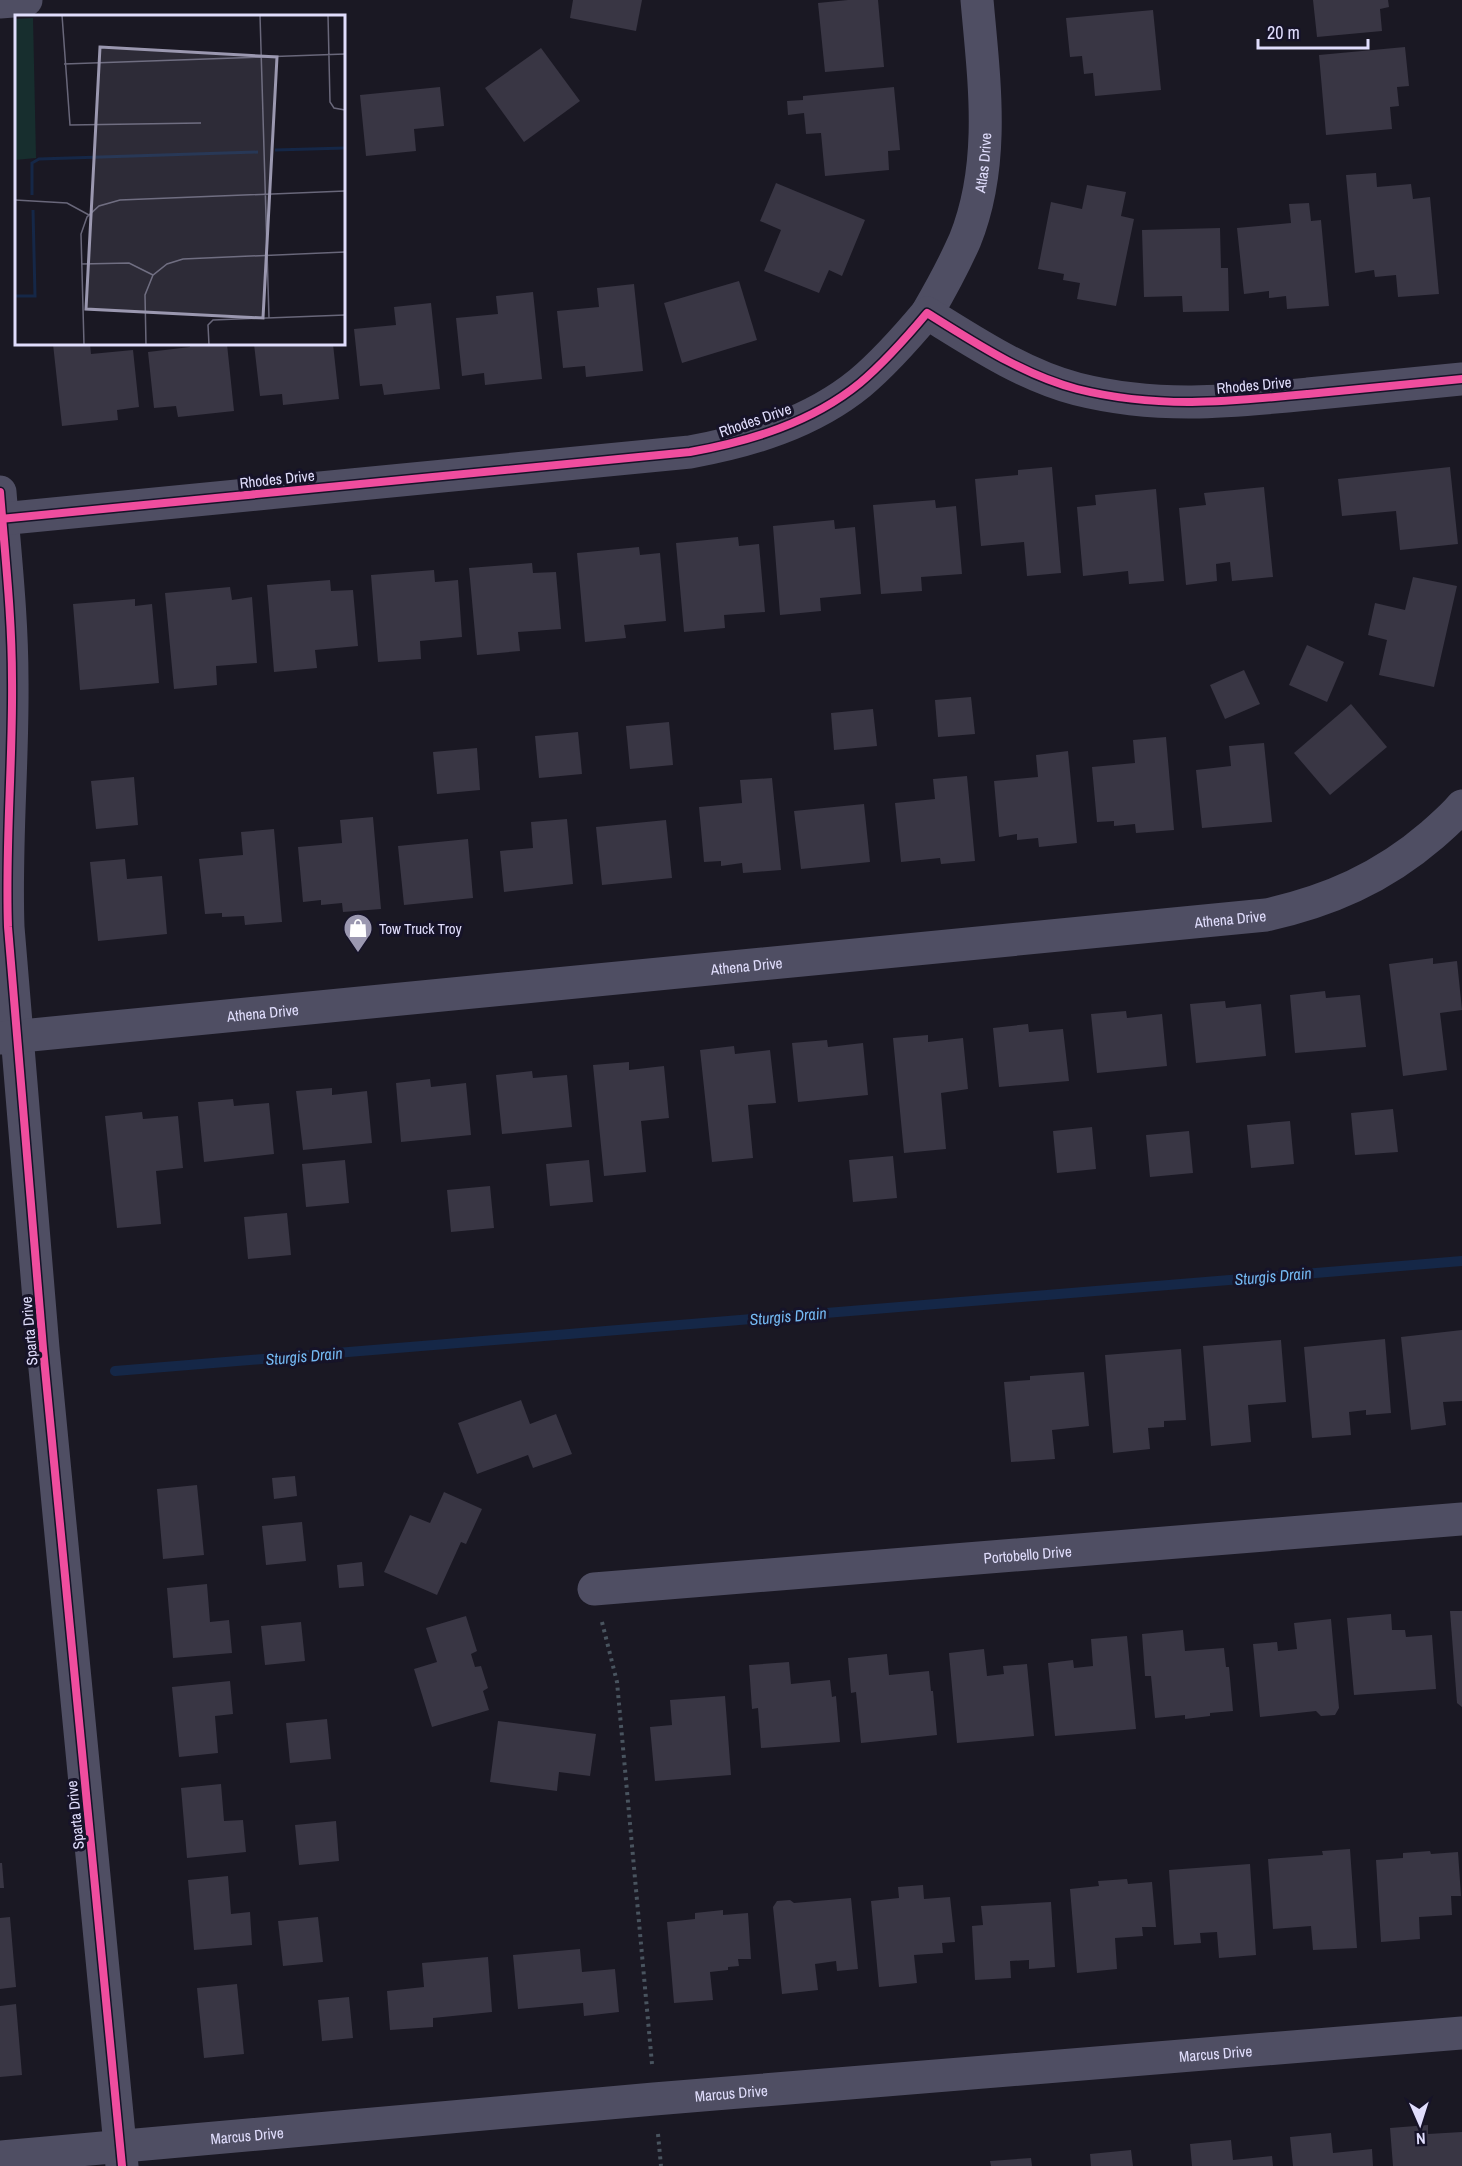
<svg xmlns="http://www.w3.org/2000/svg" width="1462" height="2166" viewBox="0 0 1462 2166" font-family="'Archivo Narrow',sans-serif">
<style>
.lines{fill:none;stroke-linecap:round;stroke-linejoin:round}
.stream{stroke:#152747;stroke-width:10}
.building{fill:#393644}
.path{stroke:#49545f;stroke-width:4;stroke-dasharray:3 4.5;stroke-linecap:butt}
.minor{stroke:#4f4e63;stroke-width:33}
.cycleway-casing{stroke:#161328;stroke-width:11}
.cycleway{stroke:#ef4d9e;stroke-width:8}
.labels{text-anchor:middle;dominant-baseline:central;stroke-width:6;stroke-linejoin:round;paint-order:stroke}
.street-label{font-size:15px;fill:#e0ddfc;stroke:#161328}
.poi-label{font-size:15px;fill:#e0ddfc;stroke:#161328;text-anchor:start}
.water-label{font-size:16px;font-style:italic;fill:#74b9f3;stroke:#161328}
.inset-river{fill:none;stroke:#152747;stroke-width:3}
.inset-road{fill:none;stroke:#69677a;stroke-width:1.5}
.view{fill:#9b98b0;fill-opacity:0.15;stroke:#9b98b0;stroke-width:3}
.inset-edge{fill:none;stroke:#e0ddfc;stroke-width:3}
</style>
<rect width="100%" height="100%" fill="#1a1823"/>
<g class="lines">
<!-- stream -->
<polyline class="stream" points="115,1371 1462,1261"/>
</g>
<!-- building -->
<g class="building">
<polygon points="573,0 642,0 636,31 570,18"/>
<polygon points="848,0 878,0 884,67 825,72 818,3"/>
<polygon points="1313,0 1388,0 1389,7 1380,9 1382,31 1317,37"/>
<polygon points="1153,10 1161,90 1095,96 1093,73 1084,74 1082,56 1070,57 1066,18"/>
<polygon points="1405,47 1409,86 1397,87 1399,106 1390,107 1392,129 1326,135 1319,55"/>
<polygon points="541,48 580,101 524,142 485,88"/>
<polygon points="440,87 444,126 414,129 416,151 366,156 360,95"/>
<polygon points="894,87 900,150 888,151 889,170 825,176 821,133 806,134 804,113 788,115 787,101 803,100 803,96"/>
<polygon points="1376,173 1377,187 1411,184 1413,199 1430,197 1439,294 1398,297 1396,275 1375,277 1374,270 1355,273 1346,175"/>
<polygon points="776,183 865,220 842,276 829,270 819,293 764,271 781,230 760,221"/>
<polygon points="1087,185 1126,192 1121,216 1134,219 1116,306 1077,299 1080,283 1063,280 1064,274 1038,269 1051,202 1082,209"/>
<polygon points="1309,203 1311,221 1321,220 1329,306 1287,309 1286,296 1269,298 1269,291 1244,294 1237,228 1291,223 1289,204"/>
<polygon points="1220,228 1221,268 1228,268 1229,311 1183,312 1182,296 1144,297 1142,230"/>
<polygon points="739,281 757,340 682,363 664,303"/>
<polygon points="634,284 643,371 586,377 585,366 563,368 557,311 599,307 597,288"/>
<polygon points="533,292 542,379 485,385 484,373 462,376 456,318 498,314 496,296"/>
<polygon points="431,303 440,389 384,395 382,384 360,386 354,329 396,325 394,307"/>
<polygon points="53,344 90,344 91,354 133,350 139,407 117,410 118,420 62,426"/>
<polygon points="190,344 227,344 234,411 178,417 176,406 154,408 148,352 190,347"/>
<polygon points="254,344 333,344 339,399 283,405 282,394 260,396"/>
<polygon points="1052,467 1061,573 1027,576 1024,542 981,546 975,479 1018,475 1018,470"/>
<polygon points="1450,467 1458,544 1400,550 1396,511 1342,516 1338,479"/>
<polygon points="1264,487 1273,577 1232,581 1230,562 1216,564 1217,581 1186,585 1179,508 1206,505 1204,493"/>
<polygon points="1156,489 1164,581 1129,584 1128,571 1083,576 1077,507 1096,505 1095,495"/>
<polygon points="935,500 936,508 956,506 962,574 921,577 922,591 881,594 873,505"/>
<polygon points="834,520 835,529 855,527 861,594 820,598 821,611 780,615 773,526"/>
<polygon points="738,537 739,546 759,544 765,612 724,615 725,628 684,632 676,543"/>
<polygon points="639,547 640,555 660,553 666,621 624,625 626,638 585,642 577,553"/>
<polygon points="532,563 533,573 556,572 561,629 518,632 520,651 477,655 469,568"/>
<polygon points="434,570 435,582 458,580 462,637 420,641 421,659 378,662 371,575"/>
<polygon points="1413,577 1457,586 1434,687 1379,675 1387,640 1368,635 1375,603 1405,610"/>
<polygon points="330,580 331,591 353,590 358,646 315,650 317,668 274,672 267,585"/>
<polygon points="230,587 232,600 252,597 257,663 216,666 217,685 174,689 165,593"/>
<polygon points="135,599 135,606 152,604 159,683 80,690 73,604"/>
<polygon points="1307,645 1344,662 1327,702 1289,685"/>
<polygon points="1244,670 1260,704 1225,719 1210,685"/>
<polygon points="971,697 975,734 938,737 935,700"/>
<polygon points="1351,704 1387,747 1330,795 1294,753"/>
<polygon points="873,709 877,746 834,750 831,713"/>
<polygon points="669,722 673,765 630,769 626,726"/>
<polygon points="578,732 582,774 539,778 535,736"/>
<polygon points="1166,737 1174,830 1136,833 1135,824 1114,826 1114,821 1097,822 1092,767 1135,763 1133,740"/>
<polygon points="1264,743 1272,822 1202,828 1196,770 1231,766 1229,746"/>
<polygon points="477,748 480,790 437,794 433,752"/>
<polygon points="1068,751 1077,843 1039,847 1038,838 1017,840 1017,834 999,837 994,781 1038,777 1036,755"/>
<polygon points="967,776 975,861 941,864 940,858 901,862 895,803 935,799 933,779"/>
<polygon points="134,777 138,825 96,829 91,781"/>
<polygon points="772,778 781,870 743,873 742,863 721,866 721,861 704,862 699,807 742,803 740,780"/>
<polygon points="864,804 870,862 801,869 794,811"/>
<polygon points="373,817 381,909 343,912 342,903 321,905 321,900 303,902 298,847 342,843 340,820"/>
<polygon points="567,819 573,884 504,892 500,851 533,848 531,822"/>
<polygon points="666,820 672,878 602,885 596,827"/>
<polygon points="274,829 282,922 245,925 244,916 222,917 222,913 205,914 199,859 243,855 241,832"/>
<polygon points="468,839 473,898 404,905 398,846"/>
<polygon points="125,859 127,879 162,876 167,934 98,941 90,862"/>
<polygon points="1433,958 1433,964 1457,961 1462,1010 1440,1013 1447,1070 1403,1076 1389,964"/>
<polygon points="1325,991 1326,998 1360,995 1366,1047 1295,1053 1290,995"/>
<polygon points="1225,1001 1226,1008 1261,1004 1266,1056 1196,1063 1190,1004"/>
<polygon points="1126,1011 1127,1018 1162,1014 1167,1066 1097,1073 1091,1014"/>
<polygon points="1028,1024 1029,1032 1063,1029 1069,1081 999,1087 993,1028"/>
<polygon points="928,1035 928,1042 963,1038 968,1089 941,1093 946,1149 904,1153 893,1038"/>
<polygon points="827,1040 828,1047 863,1043 868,1095 798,1102 792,1043"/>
<polygon points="734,1046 735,1054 770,1050 776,1103 748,1105 753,1158 712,1162 700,1050"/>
<polygon points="629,1062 629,1070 664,1066 669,1118 641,1121 646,1172 604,1176 593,1065"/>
<polygon points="532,1071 533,1078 567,1075 572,1127 502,1134 496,1075"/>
<polygon points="430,1079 431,1087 466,1083 471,1135 401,1142 396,1083"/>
<polygon points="332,1088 332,1095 367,1091 372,1143 303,1150 296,1091"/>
<polygon points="233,1099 234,1106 269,1103 274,1154 204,1162 198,1102"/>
<polygon points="1393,1109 1398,1152 1355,1155 1351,1113"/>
<polygon points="142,1112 143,1119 178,1116 183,1168 156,1171 161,1224 117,1228 105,1116"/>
<polygon points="1290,1121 1294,1164 1251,1168 1247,1125"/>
<polygon points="1092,1127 1096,1169 1057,1173 1053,1131"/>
<polygon points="1189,1131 1193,1173 1150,1177 1146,1135"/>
<polygon points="893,1156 897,1198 853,1202 849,1160"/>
<polygon points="345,1160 349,1203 306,1207 302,1164"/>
<polygon points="589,1160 593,1202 550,1206 546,1164"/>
<polygon points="490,1186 494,1228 451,1232 447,1190"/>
<polygon points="287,1213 291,1255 248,1259 244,1217"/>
<polygon points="1462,1330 1462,1401 1443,1402 1446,1425 1411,1430 1401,1337"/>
<polygon points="1385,1339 1391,1413 1366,1415 1366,1410 1349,1412 1351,1435 1312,1438 1304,1347"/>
<polygon points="1281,1340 1286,1402 1248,1405 1251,1442 1211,1446 1203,1346"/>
<polygon points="1181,1349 1186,1420 1164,1421 1164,1427 1148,1428 1150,1449 1113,1453 1105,1355"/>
<polygon points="1084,1372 1089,1426 1052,1430 1055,1459 1011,1462 1004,1382 1030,1380 1030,1376"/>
<polygon points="521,1400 530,1424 556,1414 572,1454 533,1468 528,1455 477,1474 458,1423"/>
<polygon points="295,1476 297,1496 274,1499 272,1478"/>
<polygon points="197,1485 204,1555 163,1559 157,1489"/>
<polygon points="444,1492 482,1509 466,1544 461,1542 437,1595 384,1572 410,1515 430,1523"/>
<polygon points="302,1522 306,1561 266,1565 262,1526"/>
<polygon points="362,1562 364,1586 339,1588 337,1565"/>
<polygon points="207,1584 210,1622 229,1620 232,1653 173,1658 167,1588"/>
<polygon points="1450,1611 1462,1611 1462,1707 1457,1703"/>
<polygon points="1391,1614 1392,1630 1405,1630 1406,1637 1432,1635 1436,1689 1354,1695 1347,1618"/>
<polygon points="466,1616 477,1651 471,1654 475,1667 481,1666 488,1688 483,1691 489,1710 432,1727 414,1669 437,1662 426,1628"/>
<polygon points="1331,1619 1339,1708 1335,1715 1321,1716 1316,1711 1260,1717 1253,1644 1277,1642 1278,1651 1297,1649 1294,1623"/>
<polygon points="301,1622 305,1661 265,1665 261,1626"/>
<polygon points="1183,1630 1185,1651 1224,1648 1226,1667 1229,1667 1233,1711 1210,1713 1210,1716 1185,1719 1185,1715 1155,1718 1151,1676 1145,1676 1142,1634"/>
<polygon points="1127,1636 1136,1729 1055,1736 1048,1663 1073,1660 1074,1668 1093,1666 1091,1639"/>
<polygon points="984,1649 987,1676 1004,1674 1003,1666 1027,1664 1034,1736 957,1743 949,1653"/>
<polygon points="887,1654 889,1675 929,1671 931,1691 933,1691 937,1735 861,1743 856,1692 851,1693 848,1658"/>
<polygon points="789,1662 791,1684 830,1680 832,1697 836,1696 840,1742 761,1748 758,1708 752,1709 749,1665"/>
<polygon points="230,1681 233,1714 215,1716 218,1753 179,1757 172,1687"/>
<polygon points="725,1696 731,1775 655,1781 650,1727 672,1725 670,1700"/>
<polygon points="327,1719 331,1759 290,1763 286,1723"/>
<polygon points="498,1721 596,1734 590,1776 559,1772 557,1791 490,1782"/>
<polygon points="221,1784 224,1821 243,1820 246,1852 187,1858 181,1788"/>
<polygon points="336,1821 339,1861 299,1865 295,1825"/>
<polygon points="1350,1849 1357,1948 1313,1950 1311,1926 1273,1929 1268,1859 1323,1855 1322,1851"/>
<polygon points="1430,1851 1431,1854 1458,1852 1461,1896 1451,1896 1452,1915 1419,1917 1420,1939 1381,1942 1376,1860 1403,1858 1403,1853"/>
<polygon points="0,1863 2,1863 4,1888 0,1888"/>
<polygon points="1250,1864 1256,1955 1219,1958 1217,1932 1200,1933 1201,1943 1174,1945 1169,1870"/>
<polygon points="228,1876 231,1914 250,1912 252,1945 194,1950 188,1880"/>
<polygon points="1127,1879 1128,1884 1152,1882 1156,1927 1142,1927 1143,1936 1115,1938 1117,1969 1077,1973 1070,1889 1099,1886 1098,1881"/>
<polygon points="923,1885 924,1899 950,1897 955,1942 942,1943 943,1953 914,1955 917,1983 879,1987 871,1901 899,1898 898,1887"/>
<polygon points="851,1898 858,1969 837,1971 836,1961 815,1964 818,1990 782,1994 773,1907 777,1901 790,1900 794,1903"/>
<polygon points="1051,1902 1055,1967 1029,1969 1029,1960 1010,1961 1011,1978 975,1980 972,1926 983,1925 981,1906"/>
<polygon points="723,1910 723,1915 748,1913 751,1959 738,1959 739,1966 728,1967 728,1970 710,1972 713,2000 674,2003 667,1922 695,1919 695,1913"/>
<polygon points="10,1917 16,1987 0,1989 0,1918"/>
<polygon points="318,1917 323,1962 283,1966 278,1921"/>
<polygon points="580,1949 582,1972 615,1969 619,2012 584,2016 583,2003 518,2009 513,1955"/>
<polygon points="488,1957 492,2012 433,2018 433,2027 390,2030 387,1991 424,1987 422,1963"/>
<polygon points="237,1984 244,2054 204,2058 197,1988"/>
<polygon points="349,1997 353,2038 322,2041 318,2000"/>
<polygon points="16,2004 22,2075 0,2077 0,2006"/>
<polygon points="1428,2125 1428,2134 1462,2132 1462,2166 1393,2166 1390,2128"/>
<polygon points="1331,2133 1333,2153 1372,2149 1373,2166 1293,2166 1290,2137"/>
<polygon points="1231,2140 1233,2160 1272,2156 1273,2166 1192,2166 1190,2144"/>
<polygon points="1131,2150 1133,2166 1091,2166 1090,2154"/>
<polygon points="1031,2158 1032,2166 991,2166 990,2161"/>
</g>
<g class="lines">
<!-- path -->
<g class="path">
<polyline points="602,1622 617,1682 652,2064"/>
<polyline points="658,2134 661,2166"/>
</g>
<!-- minor -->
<g class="minor">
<polyline points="0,2 26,0"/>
<path id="s1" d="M927,313C941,289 954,265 965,240C996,163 984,80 977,0"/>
<path d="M0,492C5,555 12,617 12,680C13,762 5,844 8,927L43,1348L122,2166"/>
<path d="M0,519L690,452C750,441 811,423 860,383C885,362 906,338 927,313C974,342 1023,375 1077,389C1157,409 1227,402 1308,394C1359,389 1411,384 1462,379"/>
<path id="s2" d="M0,1038L1266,915C1329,901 1382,878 1432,835C1442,826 1453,817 1462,806"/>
<path id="s3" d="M594,1589L1462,1519"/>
<path id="s4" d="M0,2157L654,2099L1462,2033"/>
</g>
<!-- cycleway casing -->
<g class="cycleway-casing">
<g id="cycleway">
<path d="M0,492C5,555 12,617 12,680C13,762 5,844 8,927L43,1348L122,2166"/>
<path d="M0,519L690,452C750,441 811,423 860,383C885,362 906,338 927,313C974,342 1023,375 1077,389C1157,409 1227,402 1308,394C1359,389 1411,384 1462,379"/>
</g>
</g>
<!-- cycleway -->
<use href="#cycleway" class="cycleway"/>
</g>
<!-- icons -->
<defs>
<g id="shop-pin" transform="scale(1.5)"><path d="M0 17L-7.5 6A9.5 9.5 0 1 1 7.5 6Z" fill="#9b98b0" stroke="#161328"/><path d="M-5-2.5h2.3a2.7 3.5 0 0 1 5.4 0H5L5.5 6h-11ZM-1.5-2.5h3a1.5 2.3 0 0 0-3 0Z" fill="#fff"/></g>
</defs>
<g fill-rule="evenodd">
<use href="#shop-pin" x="358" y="928"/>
</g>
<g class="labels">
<!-- street labels -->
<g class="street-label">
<text stroke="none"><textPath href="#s1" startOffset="162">Atlas Drive</textPath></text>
<text transform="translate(1254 385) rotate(-5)">Rhodes Drive</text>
<text transform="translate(755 420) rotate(-19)">Rhodes Drive</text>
<text transform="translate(277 479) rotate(-6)">Rhodes Drive</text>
<text stroke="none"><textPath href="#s2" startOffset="1236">Athena Drive</textPath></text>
<text stroke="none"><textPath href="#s2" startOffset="750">Athena Drive</textPath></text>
<text stroke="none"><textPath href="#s2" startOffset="264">Athena Drive</textPath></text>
<text transform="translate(29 1331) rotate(-95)">Sparta Drive</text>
<text stroke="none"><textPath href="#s3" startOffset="435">Portobello Drive</textPath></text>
<text transform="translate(75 1815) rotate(-96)">Sparta Drive</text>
<text stroke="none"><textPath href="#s4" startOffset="1220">Marcus Drive</textPath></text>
<text stroke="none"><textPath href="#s4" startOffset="734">Marcus Drive</textPath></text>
<text stroke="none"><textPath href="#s4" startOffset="248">Marcus Drive</textPath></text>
</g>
<!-- poi labels -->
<g class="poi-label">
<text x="379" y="928">Tow Truck Troy</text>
</g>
<!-- water labels -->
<g class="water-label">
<text transform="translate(1273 1276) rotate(-5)">Sturgis Drain</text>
<text transform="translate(788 1316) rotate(-5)">Sturgis Drain</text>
<text transform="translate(304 1356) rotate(-5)">Sturgis Drain</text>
</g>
</g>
<!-- overview -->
<g transform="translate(15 15)">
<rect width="330" height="330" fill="#1a1823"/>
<path d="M18,3L21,143L0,145V4Z" fill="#172e2e"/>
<path class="inset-river" d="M260,135L330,133M17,180V148L24,144L243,137M0,281H20L18,195"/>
<path class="inset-road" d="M47,0L55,110L186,108M245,0L254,303M313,0L315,87L319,93L330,95M49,49L330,39M0,185L52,188L74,200M66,249L114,248L138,260L152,249L168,244L330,237M69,330L66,219L72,202L84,191L105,185L330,176M131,330L130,280L138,260M194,330L193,310L198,305L330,300"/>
<path class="view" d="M85,32L262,42L248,303L71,294Z"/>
<rect width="330" height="330" class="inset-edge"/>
</g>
<!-- north arrow -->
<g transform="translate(1420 2124) rotate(177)" stroke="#161328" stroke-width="4.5" paint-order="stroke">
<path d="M0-4.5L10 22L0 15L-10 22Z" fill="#e0ddfc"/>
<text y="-9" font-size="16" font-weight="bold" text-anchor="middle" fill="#e0ddfc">N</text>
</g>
<!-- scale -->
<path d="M1258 39v9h110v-9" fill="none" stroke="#e0ddfc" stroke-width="3"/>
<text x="1267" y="39" font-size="18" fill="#e0ddfc" stroke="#161328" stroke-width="4.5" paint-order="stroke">20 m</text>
</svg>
